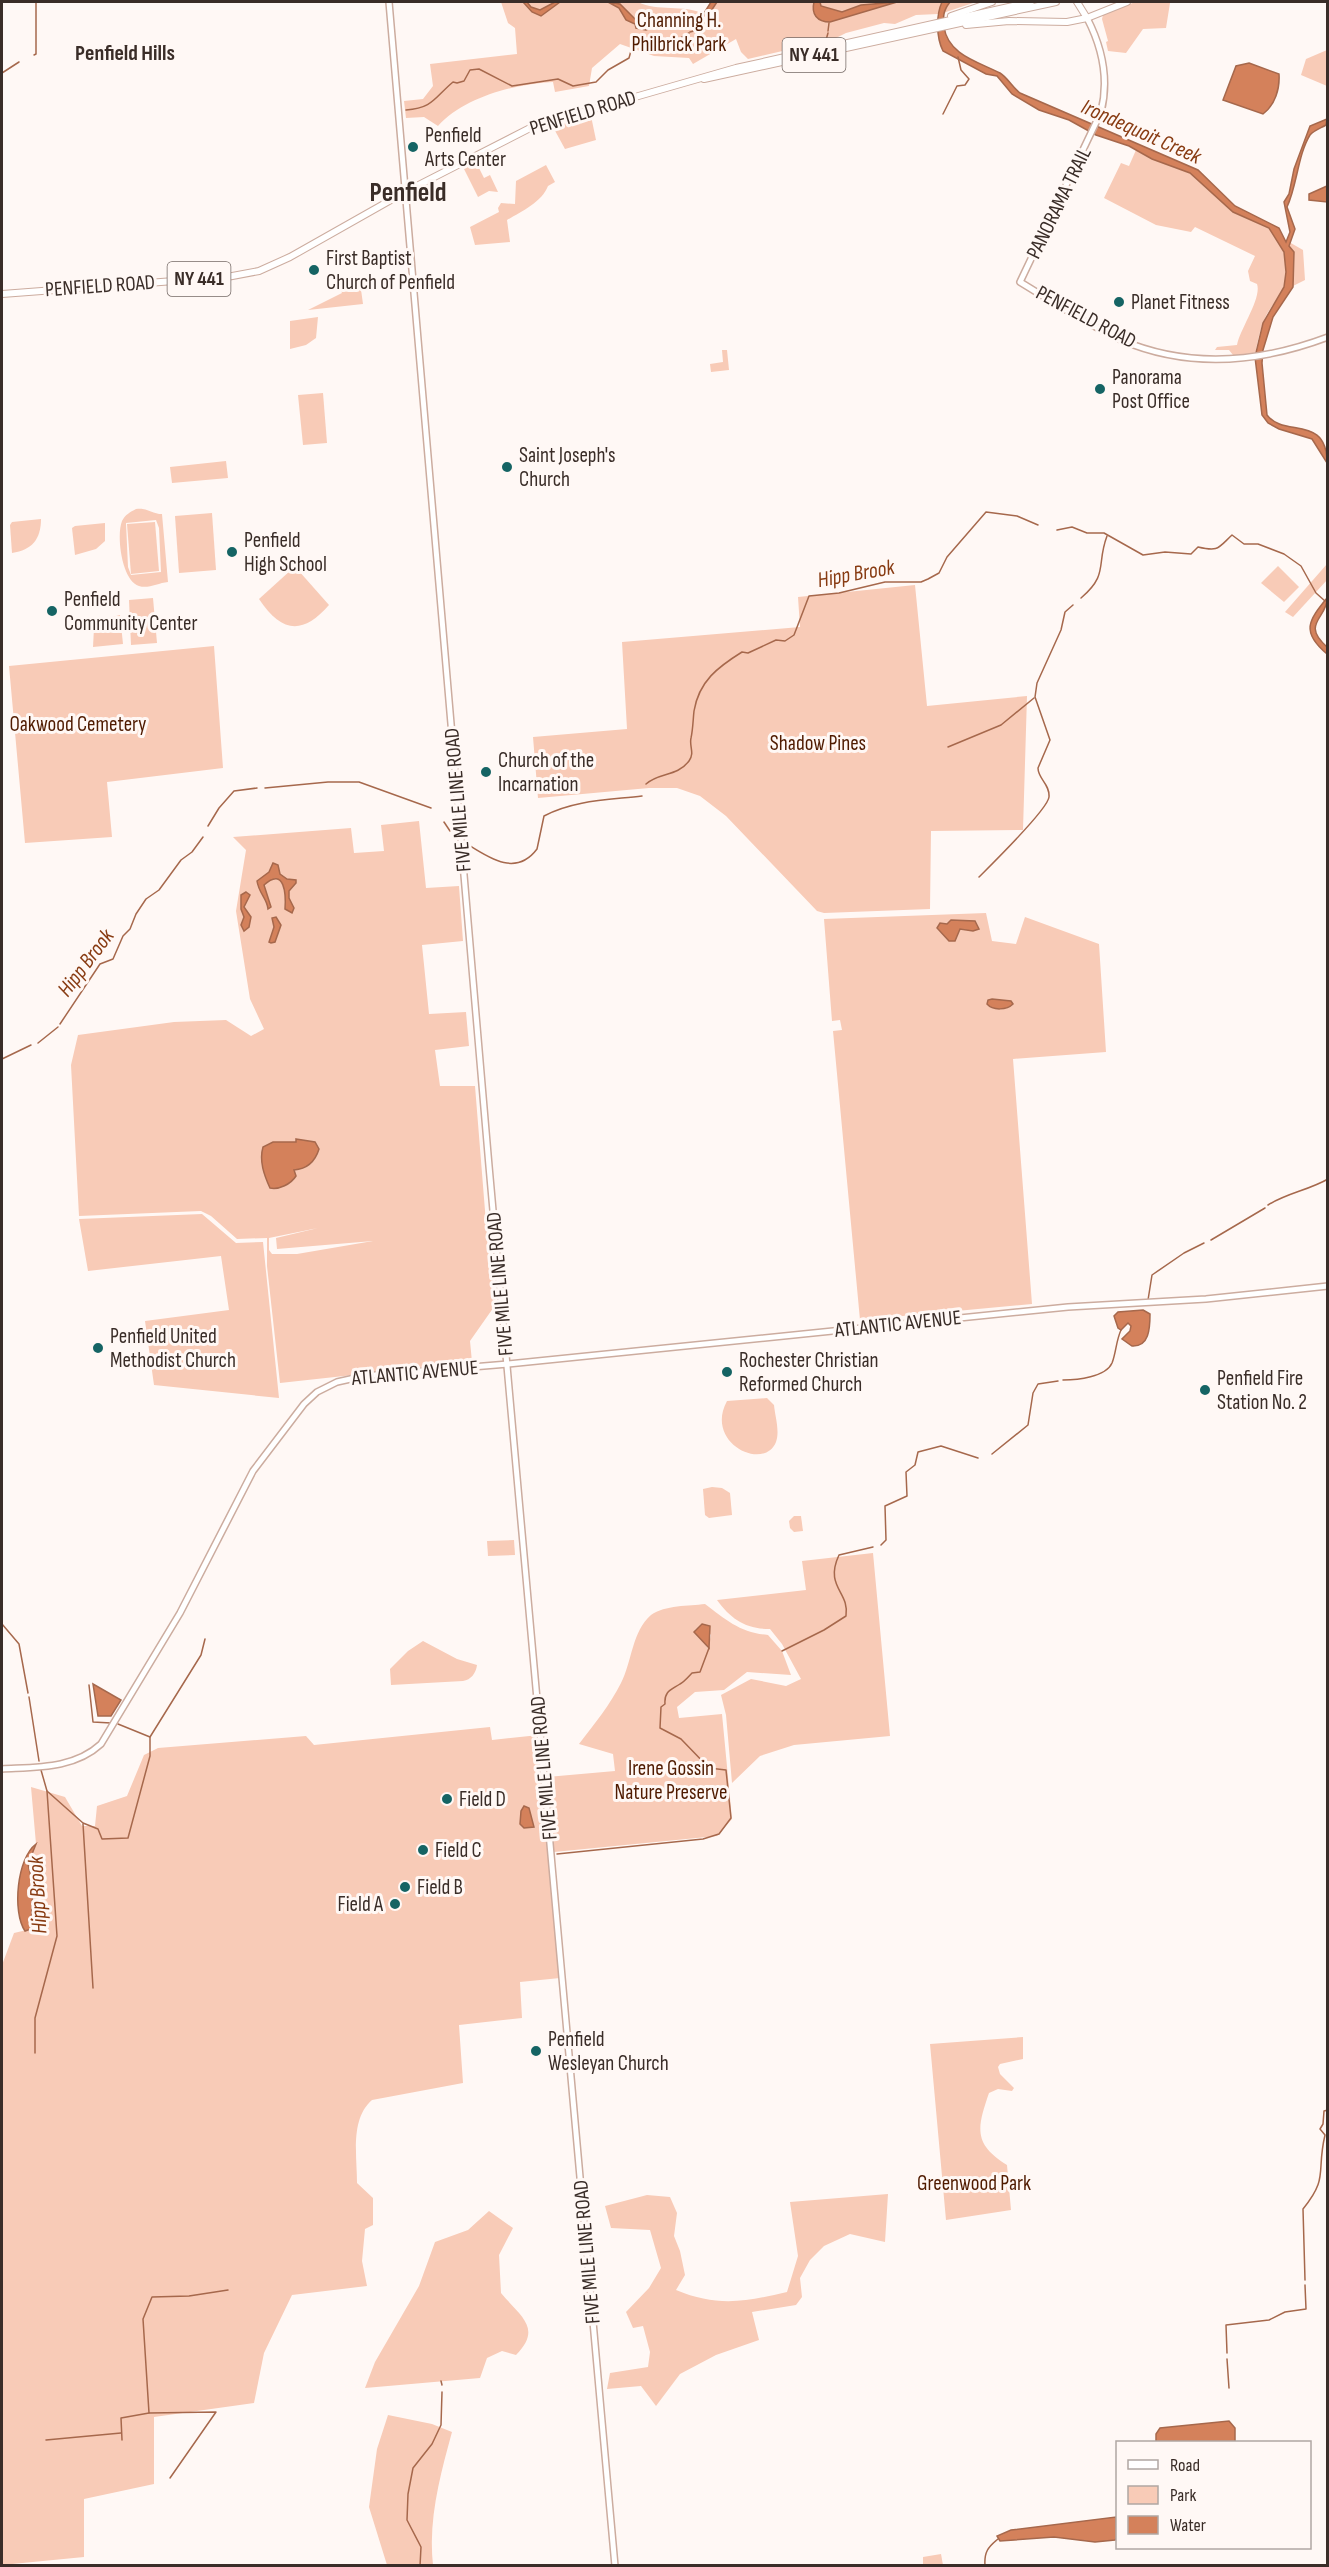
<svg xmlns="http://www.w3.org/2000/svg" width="1329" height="2567" viewBox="0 0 1329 2567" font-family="'Sofia Sans Condensed',sans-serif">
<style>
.green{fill:#f8cbb7;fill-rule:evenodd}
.water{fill:#d4815b;stroke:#a6684c;stroke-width:1.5}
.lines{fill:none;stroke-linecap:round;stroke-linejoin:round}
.stream{stroke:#a6684c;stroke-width:1.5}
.secondary-casing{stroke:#ccac9f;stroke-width:8}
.primary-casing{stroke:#ccac9f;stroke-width:8}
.secondary{stroke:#fff;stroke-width:5}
.primary{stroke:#fff;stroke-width:6}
.poi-dot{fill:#156464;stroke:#fff8f5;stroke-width:2}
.labels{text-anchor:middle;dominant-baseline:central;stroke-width:6;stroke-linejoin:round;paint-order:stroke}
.shield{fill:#fff8f5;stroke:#756a66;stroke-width:1.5}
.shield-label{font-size:20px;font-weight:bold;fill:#3a2d28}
.park-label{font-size:21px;fill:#501b00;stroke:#fff8f5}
.street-label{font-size:21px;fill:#3a2d28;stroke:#fff8f5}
.poi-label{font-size:21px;fill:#3a2d28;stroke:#fff8f5;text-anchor:start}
.neighbourhood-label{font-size:22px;font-weight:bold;fill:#3a2d28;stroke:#fff8f5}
.water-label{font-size:22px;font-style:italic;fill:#883b12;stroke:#fff8f5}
.district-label{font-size:27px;font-weight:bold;fill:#3a2d28;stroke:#fff8f5}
</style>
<rect width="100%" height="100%" fill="#fff8f5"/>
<!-- green -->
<g class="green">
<path d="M501,2H638C658,12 683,4 704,14L711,2H942L938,14L916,15L895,24L884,23L846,33L834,39L748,59L741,52L736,39L693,64L689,58L654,56L620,44L592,68L589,86L555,92L553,82C515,84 464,97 438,126L424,117L406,118L404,101L423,99L433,86L430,64L517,54L515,28L508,23Z"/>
<polygon points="950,2 976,2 943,13"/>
<polygon points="1135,2 1172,2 1170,3 1166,28 1143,29 1126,53 1108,51 1106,42 1108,41 1102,19 1103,15"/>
<polygon points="1327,50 1327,86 1301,75 1306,59"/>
<polygon points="591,116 596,140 565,149 553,127"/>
<path d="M1136,150L1152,159L1190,173L1233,212L1269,228L1275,234L1303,250L1305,280L1291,287L1285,284C1282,294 1276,300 1270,309C1261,322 1258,340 1255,355H1233L1229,350H1215L1217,347L1237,345C1240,329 1262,298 1257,284L1250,281L1248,271L1255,256L1195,227L1191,232L1156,225L1104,198L1121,163L1129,166Z"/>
<polygon points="476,162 484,178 490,175 498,192 489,191 478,197 464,169"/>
<path d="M546,165L555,182L548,186C542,202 521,212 507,220L510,242L475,245L470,227L499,212L498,208L501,203L515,204L516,181Z"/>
<polygon points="359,275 363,304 308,310 342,293 335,278"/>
<polygon points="318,317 316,338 306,345 290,349 290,321"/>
<polygon points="722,350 727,350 729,370 711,372 710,364 723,362"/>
<polygon points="323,393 327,443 303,445 298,395"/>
<polygon points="226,461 228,478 172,483 170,467"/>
<path d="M136,509C146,507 153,514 162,514L168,582C158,583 148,589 139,586C122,581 116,536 122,521C125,515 130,512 136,509ZM156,520L159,528L161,572L131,575L128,567L126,523Z"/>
<polygon points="212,513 216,570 179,573 175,516"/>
<path d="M41,519C41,539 32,550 12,553L10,525L12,522Z"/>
<polygon points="155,522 159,571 131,574 127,524"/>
<polygon points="105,523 105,541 96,549 75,555 72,528 75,526"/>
<polygon points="1327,564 1327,580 1293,617 1285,612"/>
<polygon points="1278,566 1299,587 1284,602 1261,583"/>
<path d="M291,570H298L329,605C302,636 281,632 259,599Z"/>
<polygon points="915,585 927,706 1027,696 1023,830 931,831 930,909 824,913 817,911 726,816 700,796 677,788 649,788 538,798 533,737 627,729 622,642 800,627 798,597"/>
<polygon points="153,598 157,643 131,645 129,600"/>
<polygon points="120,615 123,644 93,647 94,628 101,620"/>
<polygon points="214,646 223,768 107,782 112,837 25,843 9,666"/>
<path d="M419,821L426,888L459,886L463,941L422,945L429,1014L466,1012L469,1046L435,1050L440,1086H475L488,1248L496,1304L470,1341L472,1362L280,1383L267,1266V1238L237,1239L211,1216L201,1211L79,1216L71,1065L78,1035L174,1022L226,1020L251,1036L264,1029L250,999L236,911L246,850L233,837L351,828L354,853L384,851L381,825ZM318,1228L276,1238L277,1249L373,1241L297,1254H272L269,1250V1238Z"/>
<polygon points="986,913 992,941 1016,944 1025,917 1099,944 1106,1052 1013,1059 1032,1304 860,1320 833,1031 842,1030 840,1020 832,1021 824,919"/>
<polygon points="202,1214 236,1243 263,1242 279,1398 154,1385 145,1321 229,1310 221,1256 88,1271 79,1219"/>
<path d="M767,1398L774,1405C775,1416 780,1431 776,1442C764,1472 704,1443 727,1401Z"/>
<polygon points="712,1487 722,1488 730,1493 732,1515 709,1518 705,1515 703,1489"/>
<polygon points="794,1516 801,1516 803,1531 794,1532 790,1528 789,1521"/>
<polygon points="514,1540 515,1555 488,1556 487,1541"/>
<path d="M873,1553L890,1736L794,1745L760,1756L732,1783L726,1715L721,1695L751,1679L786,1686L801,1679L782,1644L770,1629C745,1629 731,1619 717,1600L806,1590L802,1561Z"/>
<path d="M705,1604C726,1620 741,1633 768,1635L782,1651L791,1675L747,1672L724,1690L695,1692L677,1707L679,1718L722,1714L732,1819L717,1836L554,1852L547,1777L615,1771L613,1754L579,1744C595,1723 610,1705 621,1683C632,1662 632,1631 651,1615C665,1605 689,1606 705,1604ZM702,1624L711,1635L708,1648L695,1630Z"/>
<path d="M423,1641L457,1659L477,1665C476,1673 471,1680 463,1681L391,1685L390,1669L408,1651Z"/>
<path d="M490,1727L492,1740L539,1735L560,1978L520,1982L522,2018L459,2025L463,2083L372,2100C350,2119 357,2156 357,2183L373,2198V2225L365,2229L362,2261L367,2286L292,2295L264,2353L254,2403L154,2417V2484L84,2499V2557L2,2565V1965L14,1933L31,1929L33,1885L28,1864L36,1844L31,1787L65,1797L82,1826H95L97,1806L127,1796L144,1755L158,1748L306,1736L314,1745Z"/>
<path d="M1023,2037V2059L1000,2064L998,2067L1000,2074L1014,2088L1012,2091L998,2089L989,2093C977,2128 973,2144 1007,2165L1011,2210L946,2220L930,2044Z"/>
<path d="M888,2194L885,2242L850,2234L824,2246L810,2260L800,2278L802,2297L796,2305L752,2312L759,2340L716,2355L680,2374L656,2406L641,2386L607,2389L610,2373L648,2367L650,2352L643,2326L633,2328L626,2312L649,2288L661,2268L650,2230L611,2228L605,2206L647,2195L670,2197L677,2213L674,2236L680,2251L685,2275L676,2290C717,2307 745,2302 787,2292L798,2256L790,2202Z"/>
<path d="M489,2211L513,2228L499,2255L501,2293C520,2316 543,2328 516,2355L502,2351L487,2358L480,2378L365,2388L375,2362L419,2286L435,2242L468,2230Z"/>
<path d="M388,2415L432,2424L452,2432C440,2476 428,2520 433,2565H387L369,2507L377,2449Z"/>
<polygon points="941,2554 943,2565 923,2565 923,2557"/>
</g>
<!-- water -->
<g class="water">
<polygon points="523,2 527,2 531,7 540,10 555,2 560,2 541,16 532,12"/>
<polygon points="608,2 620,4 643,27 684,14 701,18 711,2 717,2 704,22 686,21 658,25 646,30 636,28 635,24 626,20 619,8"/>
<path d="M814,2H820L821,6L842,12L861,5L897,2L830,22C817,22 811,14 814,2Z"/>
<path d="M942,2H950C943,11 943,16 944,27C948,55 979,62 1000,73C1008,78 1012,87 1020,93L1198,170L1235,206L1279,228L1286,242L1290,232L1284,202L1289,194L1294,169L1310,126L1327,119L1326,125C1321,128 1314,130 1310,135C1298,154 1297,186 1287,207L1295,229L1289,246L1294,252L1293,287L1273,317L1263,350L1262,363L1267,415C1284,438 1327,414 1327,463L1312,439L1279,429L1268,423L1262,415L1255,357L1263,323L1284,287L1286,272L1284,252L1269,228L1233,212L1190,173L1152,159L1129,146L1096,135L1069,120L1039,110L1012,94L997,76L986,74L943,51C936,37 936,15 942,2Z"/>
<path d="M1249,63L1279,74C1280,89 1275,105 1263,114L1223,100L1236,66Z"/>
<polygon points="1327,186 1327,202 1309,200 1309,194"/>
<path d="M1327,598C1328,618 1300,623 1327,647V654C1301,632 1308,621 1327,598Z"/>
<path d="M273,863L278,865L280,874L287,879L296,880V883L289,891V898L294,908L292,913L285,909C286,895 285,866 264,885L271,907L268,909C267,898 259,894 257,881L269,872Z"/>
<polygon points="246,892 250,895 244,907 251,917 249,927 244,931 241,925 244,917 241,909 241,895"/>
<polygon points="276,917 281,925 275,942 271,943 269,942 274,927 272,918"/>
<polygon points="951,920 975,921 979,929 973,931 960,929 955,941 949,941 937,928 940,923 947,924"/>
<path d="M992,999L1011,1001L1013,1004C1007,1010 993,1011 987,1004L988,1000Z"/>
<path d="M296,1139L315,1142L319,1149C315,1162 307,1169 294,1170L296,1176C291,1184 279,1190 270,1188C264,1175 259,1161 263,1147L273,1142H296Z"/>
<path d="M1143,1310L1150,1314C1150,1329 1149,1347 1132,1346L1122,1339L1130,1331L1131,1326L1128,1323L1121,1330L1118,1328L1114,1316L1118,1312Z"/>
<polygon points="702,1624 710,1626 709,1648 694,1632"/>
<polygon points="93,1684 121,1700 111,1716 98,1716"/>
<polygon points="524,1806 529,1808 534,1827 524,1828 520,1824 521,1811"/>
<path d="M36,1844L28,1864L33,1885L31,1929L25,1931C12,1912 17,1858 36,1844Z"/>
<polygon points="1229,2421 1235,2428 1235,2442 1156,2442 1156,2434 1160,2428"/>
<polygon points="1116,2517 1117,2538 1115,2540 1095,2542 1054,2537 1000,2541 997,2536 1011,2530"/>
</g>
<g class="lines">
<!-- stream -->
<g class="stream">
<polyline points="828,31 829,23"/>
<polyline points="690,32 709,27 710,19 707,16"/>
<polyline points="826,40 828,33"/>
<polyline points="34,55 36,54 36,2"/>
<polyline points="2,73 19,62"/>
<path d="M406,110C433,108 434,98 453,82L457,83L464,81L470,70L479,69L512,86L558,79L573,86L596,82L608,70L629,58L634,40H651L658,45L672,43L689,33"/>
<polyline points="943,114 957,86 965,85 969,79 961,70 958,57"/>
<path d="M1057,530L1072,527L1087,533H1104L1143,555L1165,552L1191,554L1198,547C1219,552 1218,548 1232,535L1244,544H1258L1284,554L1301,566L1316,593L1325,601"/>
<path d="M1081,598C1109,574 1096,565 1107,536"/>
<polyline points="948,747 1001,725 1034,698"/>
<path d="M646,784C659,772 677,777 689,761C695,753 689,746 691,738C693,729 693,720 694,711C699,681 718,667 742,652L748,653L776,640L785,641L794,635L809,596L839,593L885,582H921L928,579L939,573L947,557L986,512L1017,516L1038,525"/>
<polyline points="265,788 328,782 359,782 431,808"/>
<polyline points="444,822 450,831"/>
<polyline points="208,826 219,808 234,791 257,788"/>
<path d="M467,844C489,858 516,877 537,849L544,816C574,800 609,800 642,796"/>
<path d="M979,877C991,865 1048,809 1049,797C1050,784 1038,779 1038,768L1050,740L1035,697L1037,683L1061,630L1065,612L1073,605"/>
<polyline points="60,1024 100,964 113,959 123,936 130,929 136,914 146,899 159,890 181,860 192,852 203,837"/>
<polyline points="38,1043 58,1027"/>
<polyline points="2,1059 31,1045"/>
<path d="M1268,1205C1287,1193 1309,1190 1328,1179"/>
<polyline points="1211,1240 1265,1208"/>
<polyline points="1148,1300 1152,1275 1184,1253 1204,1243"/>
<path d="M1063,1380C1077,1380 1106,1377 1112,1363C1116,1353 1116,1341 1121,1330"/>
<polyline points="992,1454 1028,1425 1033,1393 1038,1384 1058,1381"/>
<polyline points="881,1545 886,1540 885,1506 907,1496 906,1472 915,1465 918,1452 941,1446 978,1458"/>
<polyline points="2,1624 19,1644 28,1693"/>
<path d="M782,1651L824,1630L846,1616C850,1592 824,1587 839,1555L873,1547"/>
<polyline points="89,1685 93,1722 111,1723"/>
<polyline points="29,1697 39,1761"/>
<polyline points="118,1724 150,1737"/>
<polyline points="47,1791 83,1823 98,1829 102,1839 128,1838 150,1756 150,1737 201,1655 205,1639"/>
<polyline points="83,1824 93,1988"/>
<path d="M557,1854L703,1839L719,1834L731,1818L726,1770L709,1768L681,1739L660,1728L661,1707L665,1704C664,1691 671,1690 680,1684C684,1682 689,1676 692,1673L700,1672L709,1648"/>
<polyline points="35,2053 35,2018 57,1936 47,1791 41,1770"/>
<path d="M1305,2280L1303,2209C1329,2177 1316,2173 1325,2135L1320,2129L1323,2124L1324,2111L1328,2110"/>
<polyline points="1227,2353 1226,2325 1269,2320 1285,2312 1306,2309 1305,2285"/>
<polyline points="1227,2359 1229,2388"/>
<polyline points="441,2381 442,2385"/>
<polyline points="46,2440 121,2433"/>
<polyline points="122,2440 121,2418 149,2413"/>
<polyline points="170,2478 216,2412 149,2413 143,2319 152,2297 189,2296 228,2290"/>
<polyline points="420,2566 421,2547 407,2520 408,2494 413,2468 432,2444 441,2425 442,2392"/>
<path d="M985,2566C984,2552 988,2547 998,2539"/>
</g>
<!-- secondary casing -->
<g class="secondary-casing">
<g id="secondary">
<polyline points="389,2 489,1166 615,2566"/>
<path d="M1087,18C1102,47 1109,80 1101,112L1020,282C1053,302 1086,324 1121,340C1189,369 1259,363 1328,337"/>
<path d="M2,1769C36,1767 74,1769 101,1744L180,1613L253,1471L304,1404L317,1392L337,1382L364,1376L508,1364L1068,1307L1206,1299L1328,1286"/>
</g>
</g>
<!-- primary casing -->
<g class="primary-casing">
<g id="primary">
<polyline points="1077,2 1087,18"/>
<polyline points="951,16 992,2"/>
<polyline points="966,25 1009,21 1067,22 1087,18 1127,2"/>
<polyline points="704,79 1056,2"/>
<polyline points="2,294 227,277 259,271 290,257 405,192 534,126 736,68 1031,2"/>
</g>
</g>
<!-- secondary -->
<use href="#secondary" class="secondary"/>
<!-- primary -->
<use href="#primary" class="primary"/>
</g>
<!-- markers -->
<g class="poi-dot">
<circle cx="413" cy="147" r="6"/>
<circle cx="314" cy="270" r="6"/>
<circle cx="1119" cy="302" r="6"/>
<circle cx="1100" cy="389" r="6"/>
<circle cx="507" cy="467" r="6"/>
<circle cx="232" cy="552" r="6"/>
<circle cx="52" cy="611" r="6"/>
<circle cx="486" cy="772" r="6"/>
<circle cx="98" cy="1348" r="6"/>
<circle cx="727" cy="1372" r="6"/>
<circle cx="1205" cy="1390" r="6"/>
<circle cx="447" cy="1799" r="6"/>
<circle cx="423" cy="1850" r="6"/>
<circle cx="405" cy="1887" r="6"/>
<circle cx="395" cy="1904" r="6"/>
<circle cx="536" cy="2051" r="6"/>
</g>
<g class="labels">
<!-- shield labels -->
<g class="shield">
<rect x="782.5" y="38" width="63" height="34" rx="4.5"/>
<rect x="167.5" y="262" width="63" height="34" rx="4.5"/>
</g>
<g class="shield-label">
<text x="814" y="55">NY 441</text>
<text x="199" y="279">NY 441</text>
</g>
<!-- park labels -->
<g class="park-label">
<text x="679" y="20">Channing H.<tspan x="679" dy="24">Philbrick Park</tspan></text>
<text x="78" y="724">Oakwood Cemetery</text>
<text x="818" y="743">Shadow Pines</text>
<text x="671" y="1768">Irene Gossin<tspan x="671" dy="24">Nature Preserve</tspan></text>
<text x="974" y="2183">Greenwood Park</text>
</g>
<!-- street labels -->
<g class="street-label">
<text transform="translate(583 113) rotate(-17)">PENFIELD ROAD</text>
<text transform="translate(1059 203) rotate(-64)">PANORAMA TRAIL</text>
<text transform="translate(100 286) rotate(-4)">PENFIELD ROAD</text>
<text transform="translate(1086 317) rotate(28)">PENFIELD ROAD</text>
<text transform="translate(458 800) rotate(-95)">FIVE MILE LINE ROAD</text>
<text transform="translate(500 1284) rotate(-95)">FIVE MILE LINE ROAD</text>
<text transform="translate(898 1324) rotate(-6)">ATLANTIC AVENUE</text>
<text transform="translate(415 1373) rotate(-5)">ATLANTIC AVENUE</text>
<text transform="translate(544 1768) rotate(-95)">FIVE MILE LINE ROAD</text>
<text transform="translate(587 2252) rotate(-95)">FIVE MILE LINE ROAD</text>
</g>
<!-- poi labels -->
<g class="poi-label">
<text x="425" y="135">Penfield<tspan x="425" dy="24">Arts Center</tspan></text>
<text x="326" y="258">First Baptist<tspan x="326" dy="24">Church of Penfield</tspan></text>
<text x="1131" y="302">Planet Fitness</text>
<text x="1112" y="377">Panorama<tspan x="1112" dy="24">Post Office</tspan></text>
<text x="519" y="455">Saint Joseph's<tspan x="519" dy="24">Church</tspan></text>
<text x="244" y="540">Penfield<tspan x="244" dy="24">High School</tspan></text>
<text x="64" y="599">Penfield<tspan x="64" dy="24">Community Center</tspan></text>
<text x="498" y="760">Church of the<tspan x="498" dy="24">Incarnation</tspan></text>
<text x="110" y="1336">Penfield United<tspan x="110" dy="24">Methodist Church</tspan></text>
<text x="739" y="1360">Rochester Christian<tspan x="739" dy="24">Reformed Church</tspan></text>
<text x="1217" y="1378">Penfield Fire<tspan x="1217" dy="24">Station No. 2</tspan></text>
<text x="459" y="1799">Field D</text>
<text x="435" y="1850">Field C</text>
<text x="417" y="1887">Field B</text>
<text x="383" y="1904" text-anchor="end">Field A</text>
<text x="548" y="2039">Penfield<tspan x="548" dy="24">Wesleyan Church</tspan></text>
</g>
<!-- neighbourhood labels -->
<g class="neighbourhood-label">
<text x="125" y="53">Penfield Hills</text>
</g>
<!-- water labels -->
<g class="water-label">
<text transform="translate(1141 132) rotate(24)">Irondequoit Creek</text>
<text transform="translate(856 574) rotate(-10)">Hipp Brook</text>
<text transform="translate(86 963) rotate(-53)">Hipp Brook</text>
<text transform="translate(38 1895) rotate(-93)">Hipp Brook</text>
</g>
<!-- district labels -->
<g class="district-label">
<text x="408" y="193">Penfield</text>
</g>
</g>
<!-- border -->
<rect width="1329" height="2567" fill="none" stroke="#3a2d28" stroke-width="6"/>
<!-- legend -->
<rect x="1116" y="2441" width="195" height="108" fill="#fff8f5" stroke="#b0a7a3" stroke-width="1.5"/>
<rect x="1128" y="2460" width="30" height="9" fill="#ffffff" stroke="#b0a7a3" stroke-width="1.5"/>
<text x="1170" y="2471" font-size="18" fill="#3a2d28">Road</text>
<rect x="1128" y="2486" width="30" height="18" fill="#f8cbb7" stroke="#b0a7a3" stroke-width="1.5"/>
<text x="1170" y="2501" font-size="18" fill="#3a2d28">Park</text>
<rect x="1128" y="2516" width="30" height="18" fill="#d4815b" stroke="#b0a7a3" stroke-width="1.5"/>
<text x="1170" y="2531" font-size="18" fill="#3a2d28">Water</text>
</svg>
